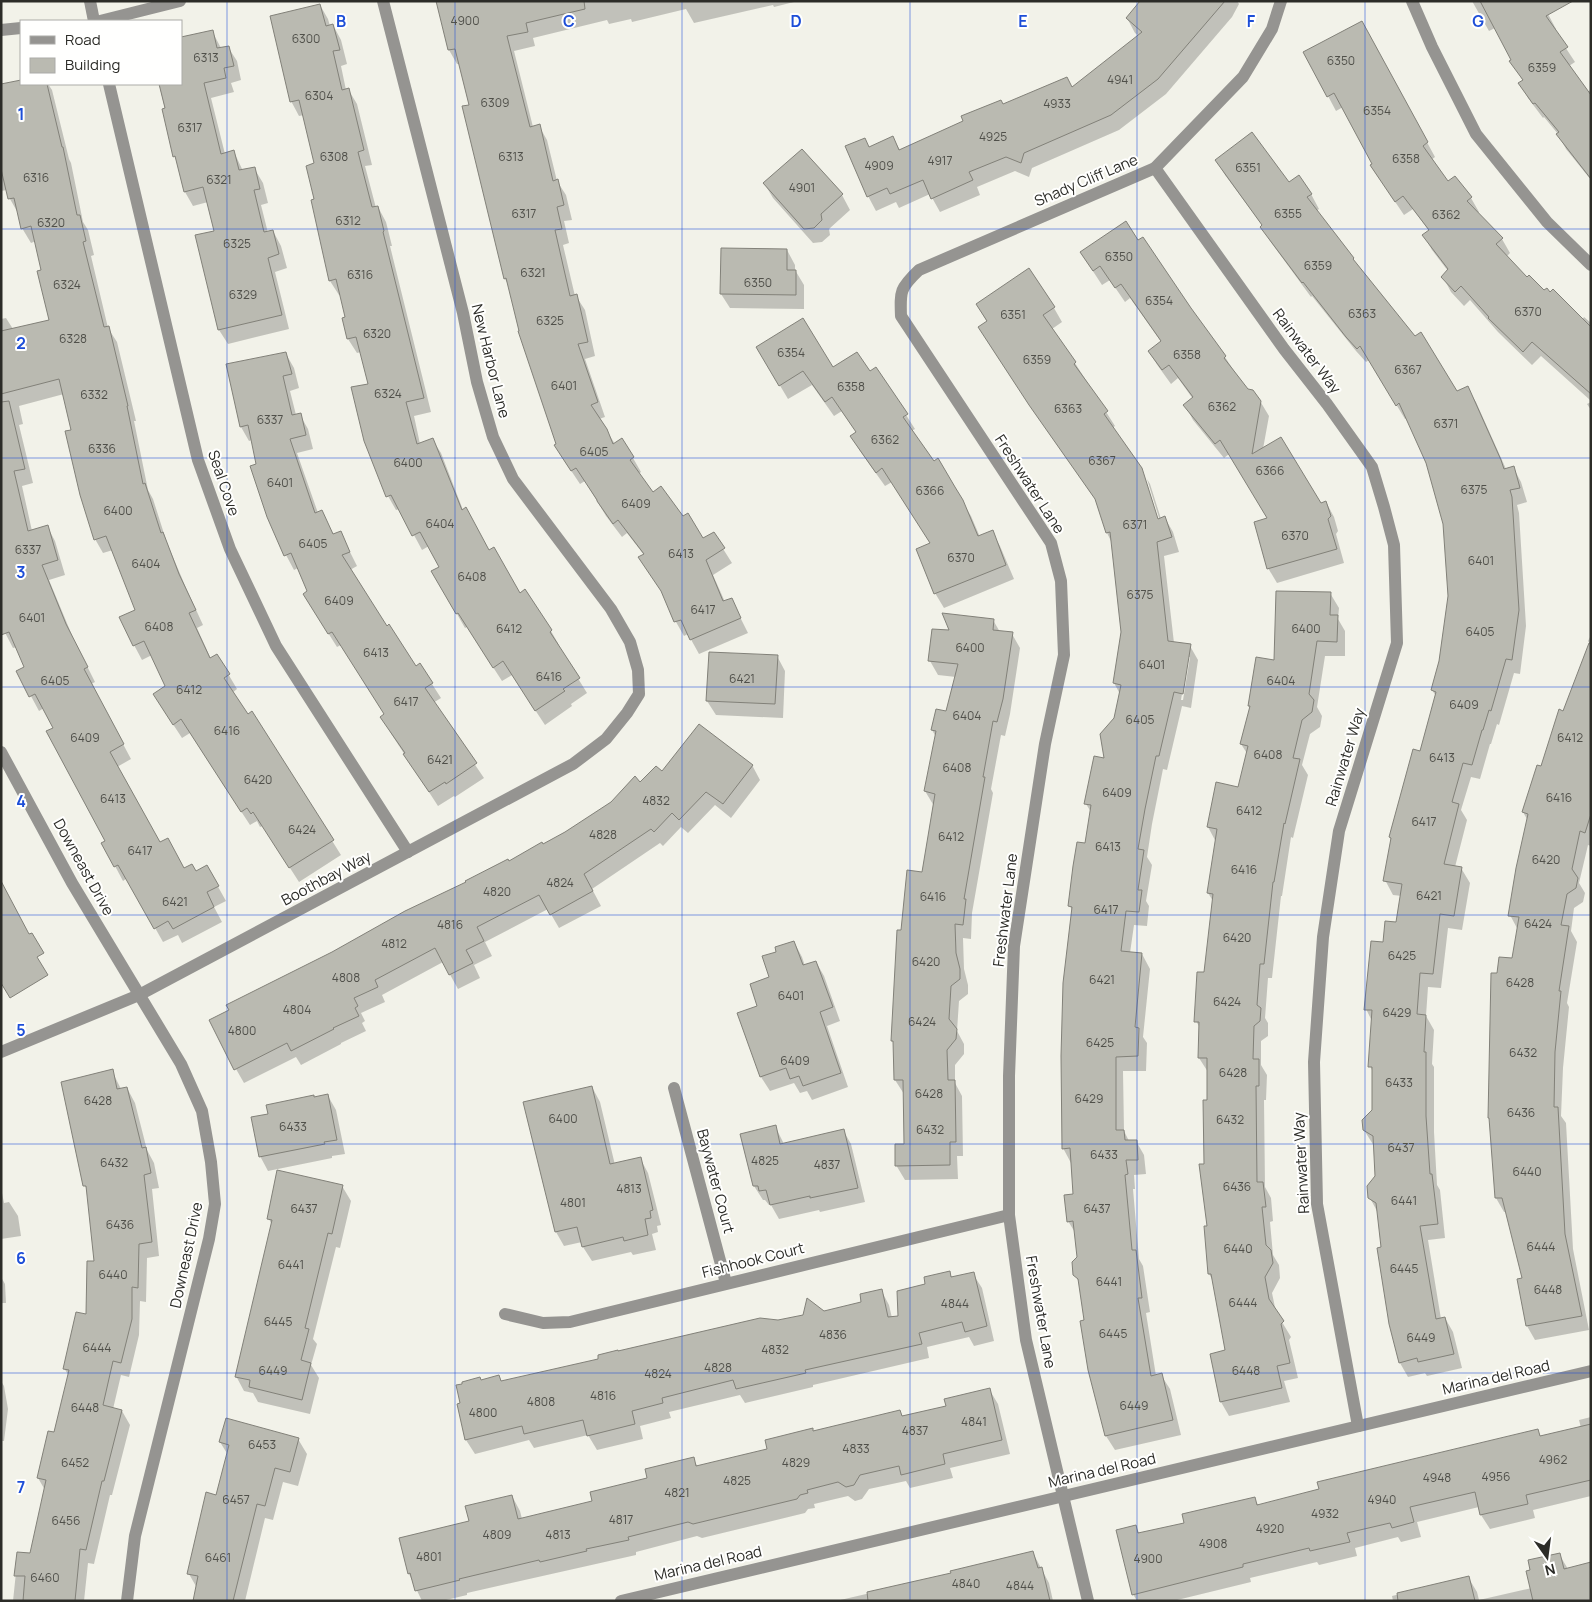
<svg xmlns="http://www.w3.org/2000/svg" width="1592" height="1602" viewBox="0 0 1592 1602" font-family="Manrope,sans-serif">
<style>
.shadow{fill:#0003;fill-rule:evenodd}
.building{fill:#babab1;stroke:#828179}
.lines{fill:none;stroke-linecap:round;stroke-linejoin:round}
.minor{stroke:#959491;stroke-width:12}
.grid{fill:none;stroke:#1d4ed8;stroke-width:1;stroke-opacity:0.55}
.labels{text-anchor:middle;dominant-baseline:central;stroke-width:4;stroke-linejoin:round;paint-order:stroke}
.number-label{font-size:12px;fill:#50504a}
.street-label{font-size:15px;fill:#2c2c28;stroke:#fffffe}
.grid-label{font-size:16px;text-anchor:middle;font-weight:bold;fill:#1d4ed8;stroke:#fffffe;stroke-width:4;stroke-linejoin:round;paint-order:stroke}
</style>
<rect width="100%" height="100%" fill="#f2f2e9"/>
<!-- shadow -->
<g class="shadow">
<polygon points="437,1 798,1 774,7 773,5 694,23 686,9 632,22 631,19 609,24 607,20 533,38 535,46 514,51 533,127 539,126 547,140 557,181 566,195 572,220 564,221 569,243 563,245 575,296 576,296 585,310 595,356 585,359 605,417 599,419 615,444 633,458 641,472 638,474 653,494 683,517 703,540 713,533 732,563 713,575 725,602 731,599 748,633 699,654 688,634 684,636 676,622 665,597 640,558 644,555 627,533 622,537 606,516 585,481 580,484 564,460 557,444 509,286 505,279 470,105 460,64 457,64 449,50"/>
<polygon points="1142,1 1237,1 1239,4 1232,17 1166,94 1119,130 1032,168 1029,177 1015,171 977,187 980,195 940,212 930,194 899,208 896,202 876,211 868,196 869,148 893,138 900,150 1003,106 1073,89 1139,36 1135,33 1127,18"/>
<polygon points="1472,1 1541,1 1556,29 1554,30 1575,62 1569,66 1587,92 1591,90 1591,180 1566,149 1558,134 1544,117 1543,118 1528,98 1520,83 1523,81 1511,62 1512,61 1495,28 1489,31"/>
<polygon points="320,5 328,19 330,26 333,25 341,40 347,64 341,66 346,90 348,89 357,104 372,165 365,166 376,208 378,207 386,222 392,246 390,246 431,412 414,416 420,444 432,439 441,453 463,510 489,552 520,594 551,631 559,645 558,646 587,693 571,704 572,706 545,725 512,675 502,681 467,627 465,628 433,572 440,567 429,546 422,550 400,509 396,510 388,496 369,384 361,352 357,353 348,339 344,319 347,318 341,295 339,295 330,281 312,201 315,200 316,164 304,115 299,116 291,101"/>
<polygon points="212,31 221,48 228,47 237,61 241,80 231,83 234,92 211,98 225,154 234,152 243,171 254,168 263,183 268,203 261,205 268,233 273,231 281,246 287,268 275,272 289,329 228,344 219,330 216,232 208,202 193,206 185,192 178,163 174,156 163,110 165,109 159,84 181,84"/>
<polygon points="1370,37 1435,157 1431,160 1447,183 1471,198 1479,212 1478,213 1502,239 1510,253 1506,257 1527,279 1582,320 1584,317 1591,323 1590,400 1541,356 1532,365 1498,332 1470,300 1464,306 1451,292 1443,277 1448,271 1432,250 1424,236 1429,231 1413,209 1404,215 1371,166 1374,164 1343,107 1336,111 1328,96"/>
<polygon points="21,81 21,84 48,84 52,90 69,159 71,163 83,222 88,230 94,255 91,256 108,328 117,342 136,421 134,421 148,490 153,499 167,543 187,590 203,625 197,628 211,659 217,655 237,689 232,693 247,716 252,713 341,855 299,882 263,826 260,827 257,821 250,825 190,733 182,738 163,709 167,687 152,655 142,660 134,645 136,610 113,550 103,553 95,539 64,394 19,406 23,424 19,425 33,483 22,486 32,531 47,526 55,541 65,575 49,580 74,640 95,682 91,684 131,759 117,767 160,844 184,869 196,873 207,867 226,901 214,907 222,922 182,943 178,935 163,942 127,878 123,881 115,866 107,841 54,728 44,708 39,711 18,672 25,668 17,647 13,648 1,625 1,319 6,318 13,329 50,320 43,271 36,241 31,243 22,228 18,213 10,199 7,190 1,191 1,86"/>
<polygon points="802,150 842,195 850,210 829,229 830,235 822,242 813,243 773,198 764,183"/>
<polygon points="1216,160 1288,184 1311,194 1319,209 1316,211 1353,259 1359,269 1456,393 1467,388 1476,402 1506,469 1513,467 1521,482 1527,502 1517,505 1519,513 1526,626 1520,674 1514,673 1499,725 1497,724 1491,744 1490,744 1480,779 1471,777 1461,810 1467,820 1455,867 1461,868 1470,883 1462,930 1448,928 1441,988 1428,987 1426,1016 1434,1030 1432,1064 1434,1067 1434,1132 1437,1185 1440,1190 1445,1238 1428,1240 1441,1319 1445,1318 1453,1332 1462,1368 1427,1376 1425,1373 1408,1377 1400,1363 1382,1248 1378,1213 1370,1198 1377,1177 1374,1146 1364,1130 1373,1110 1373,1072 1370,1066 1372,1021 1366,1009 1384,943 1397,923 1402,896 1393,895 1385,880 1391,840 1390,837 1420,752 1436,696 1432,690 1440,661 1449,596 1445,524 1428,462 1407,418 1405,419 1369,360 1366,362 1356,351 1312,296 1311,297 1270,241 1263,226 1225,175"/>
<polygon points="1138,242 1190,309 1225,357 1247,391 1260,401 1269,416 1263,449 1320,504 1326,502 1334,517 1338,531 1336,534 1344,563 1277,583 1268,568 1268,519 1229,454 1224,458 1193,420 1185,405 1193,399 1178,378 1171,384 1158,366 1149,352 1162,343 1130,298 1125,302 1110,280 1102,285 1081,253"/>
<polygon points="787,250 795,265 795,270 804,285 804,309 730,308 721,294"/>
<path d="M977,305L1054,308L1062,322L1052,329L1075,363L1115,426L1112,428L1158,525L1161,524L1147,479L1150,484L1161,519L1165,518L1173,532L1179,552L1164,556L1174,643L1190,646L1198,660L1191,708L1182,706L1167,770L1163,769L1152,824L1147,857L1152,865L1146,901L1149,906L1147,926L1134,925L1130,953L1142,954L1150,969L1143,1037L1147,1043L1146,1071H1123L1124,1131L1129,1141H1136L1144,1155L1146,1174L1134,1175L1135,1189H1133L1139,1259L1143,1266L1150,1312L1146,1313L1156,1376L1161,1375L1170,1389L1181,1435L1115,1450L1106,1436L1089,1369L1085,1321L1080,1284L1075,1275L1078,1257L1076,1234L1068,1221L1075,1195L1071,1163L1063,1148L1073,912L1070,906L1086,844L1091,812L1086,804L1106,760L1120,694L1114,683L1122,632L1112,543L1107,533L1098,503L988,342L979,327L987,322ZM1188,657H1190L1183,700H1181Z"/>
<polygon points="286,354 294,368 299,388 290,391 296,415 300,415 308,429 313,449 297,453 318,513 321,512 334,535 340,532 357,566 350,570 386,628 416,668 420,665 432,684 441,698 433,703 484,778 455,797 454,796 438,806 390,732 385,715 341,645 337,647 313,609 309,592 298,568 294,570 286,555 268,515 252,440 249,441 241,427"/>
<polygon points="766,362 870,373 906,415 915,429 911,431 954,488 971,516 980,537 992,532 1000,546 1014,579 944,608 935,593 918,550 931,544 892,482 885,486 860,451 851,436 857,433 842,411 834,416 812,385 788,399"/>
<polygon points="1591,402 1591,410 1587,404"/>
<polygon points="1330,593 1339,608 1338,619 1345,631 1345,656 1325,656 1317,707 1322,716 1320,727 1310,734 1302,765 1308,775 1293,838 1291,837 1282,896 1281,896 1272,978 1268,978 1265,1018 1268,1023 1268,1036 1261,1041 1261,1065 1267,1075 1266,1100 1264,1100 1265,1187 1271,1198 1273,1221 1270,1222 1273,1255 1279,1265 1280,1278 1272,1293 1276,1312 1291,1337 1289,1340 1298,1378 1284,1381 1290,1402 1229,1416 1221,1402 1212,1355 1226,1351 1214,1282 1209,1274 1205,1227 1208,1227 1205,1165 1208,1101 1208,1072 1199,1058 1200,1028 1196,1021 1205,973 1213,901 1208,893 1216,842 1208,827 1239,788 1248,755 1241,744 1250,708 1249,706 1276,662"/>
<polygon points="993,620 1000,632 1012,634 1020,648 1010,714 1005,736 1001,735 991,789 993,793 972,913 971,939 963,938 964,969 968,985 968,994 959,1001 957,1031 964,1044 964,1054 955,1065 955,1083 962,1096 963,1156 957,1156 958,1179 905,1180 896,1165 905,1145 904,1094 895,1080 895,1045 892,1041 902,932 923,873 934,806 925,791 936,737 932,730 946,713 956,677 938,675 930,661 951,632"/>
<polygon points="1591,635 1591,846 1588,845 1579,883 1585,893 1583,902 1574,908 1571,931 1577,942 1567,1003 1569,1007 1563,1068 1561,1116 1566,1123 1573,1249 1589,1330 1535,1340 1527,1326 1523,1279 1507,1212 1504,1212 1496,1198 1499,975 1513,960 1518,930 1510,915 1528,821 1523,812 1590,644 1588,641"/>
<polygon points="777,656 785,671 783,718 716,715 707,701"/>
<polygon points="752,765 760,780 731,818 715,805 688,833 681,827 663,846 660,843 592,889 601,906 559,928 548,909 485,942 492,956 474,965 480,978 458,989 443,962 382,995 385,1002 361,1013 365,1021 362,1023 366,1031 341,1043 341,1044 301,1065 296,1057 244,1083 236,1069 509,863 565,833 640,783 662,773"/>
<polygon points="794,942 802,957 805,966 816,962 824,976 840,1021 827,1026 848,1087 812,1100 807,1091 800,1093 794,1083 770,1091 761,1077 739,1014 759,1007 771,978 778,953"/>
<polygon points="112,1071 121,1089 127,1088 135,1103 147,1150 154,1163 159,1188 152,1189 159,1256 147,1258 146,1302 140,1301 139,1335 129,1377 121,1375 113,1409 122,1411 130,1425 112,1495 110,1495 94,1564 88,1563 84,1601 13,1601 18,1553 31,1555 45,1490 38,1478 54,1433 69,1376 64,1368 87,1316 96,1262 88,1191 85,1186"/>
<polygon points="592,1087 600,1102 615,1165 640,1158 648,1173 661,1225 657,1226 658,1232 652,1234 656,1250 633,1255 631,1252 592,1261 583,1247 582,1242 564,1246 556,1232 525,1103"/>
<polygon points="328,1096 336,1110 345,1154 332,1156 332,1158 268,1171 260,1156 270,1115 314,1098"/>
<polygon points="775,1126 784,1144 843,1130 851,1144 865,1202 820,1212 819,1210 779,1219 771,1205 769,1205 765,1200 763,1200 754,1186"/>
<polygon points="342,1186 351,1201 340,1248 336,1247 313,1339 317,1344 311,1365 319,1378 310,1414 258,1402 253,1393 244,1391 236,1376 272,1225 269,1219"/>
<polygon points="1,1188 4,1203 9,1202 18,1216 21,1236 1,1239"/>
<polygon points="949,1273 953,1278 973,1274 982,1288 994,1341 974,1346 969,1337 927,1347 929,1358 813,1385 813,1387 745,1403 740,1395 669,1412 671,1418 640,1426 643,1439 597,1450 588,1435 534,1448 529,1440 475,1454 466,1440 461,1404 481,1381 499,1376 502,1382 824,1312 863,1303 881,1290 889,1305 892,1318 899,1317 927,1285"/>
<polygon points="1,1277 5,1284 6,1303 1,1303"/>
<polygon points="1,1381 4,1386 8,1409 4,1441 1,1441"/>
<polygon points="989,1389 998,1404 1010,1454 950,1468 953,1478 910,1488 906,1481 869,1489 862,1499 855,1501 848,1496 814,1504 815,1508 808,1509 805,1513 702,1538 697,1536 636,1552 636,1555 467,1593 467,1595 442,1601 422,1601 409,1574 400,1538 470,1522 512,1496 520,1511 522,1519 594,1502 693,1459 698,1467 769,1450 813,1432 900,1411 903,1417 947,1407"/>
<polygon points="1591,1417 1591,1496 1533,1510 1535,1518 1490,1529 1481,1515 1479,1507 1417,1522 1421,1537 1401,1542 1398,1537 1355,1548 1357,1556 1319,1565 1317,1562 1250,1578 1251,1582 1173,1601 1137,1601 1133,1594 1135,1527 1140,1534 1186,1523 1254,1499 1259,1506 1538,1431 1541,1437 1581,1428 1579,1420"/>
<polygon points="298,1439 307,1454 298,1486 283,1482 273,1520 265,1518 245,1601 194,1601 197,1588 189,1574 217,1496 228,1455 220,1442"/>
<polygon points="1033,1553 1049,1583 1053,1601 836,1601 952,1574"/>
<polygon points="1559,1554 1568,1569 1591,1601 1393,1601 1392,1596 1468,1577 1477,1592 1479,1600 1532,1588"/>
</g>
<!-- building -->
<g class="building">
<polygon points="436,1 584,1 585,9 526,23 528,32 507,36 530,127 540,124 553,181 558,179 564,205 557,207 562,229 555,230 570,296 577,294 588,342 578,344 598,402 591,405 607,429 613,444 622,438 634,457 630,460 653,492 661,486 683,516 688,513 703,538 714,532 725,548 706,560 723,601 732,598 741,618 690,640 681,620 674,622 661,591 638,557 644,554 618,520 613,524 597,501 597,500 576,468 571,471 554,445 556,444 518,331 519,331 506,278 504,279 462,106 469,105 455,49 448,50"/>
<polygon points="1140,1 1225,1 1158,79 1111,115 1024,153 1021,163 1006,157 969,172 973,180 931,199 923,180 890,194 887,188 867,197 845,146 865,138 869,147 893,136 899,150 963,121 961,116 1001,100 1003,104 1067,77 1072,87 1142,32 1126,18"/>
<polygon points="1480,1 1573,1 1546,16 1568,47 1560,52 1591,95 1591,179 1556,134 1559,132 1535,103 1533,104 1518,83 1523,80 1509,61 1511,60"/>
<polygon points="320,4 326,26 333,24 340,50 333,51 342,90 349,88 364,150 358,152 372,207 378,206 384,231 383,232 424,398 406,402 417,444 433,438 462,510 466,507 489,550 494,547 520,593 525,589 552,630 550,632 580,678 563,689 565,691 535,711 503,661 493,668 458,613 456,614 431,571 439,567 420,532 412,536 391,495 386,497 364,441 351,387 368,384 356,337 347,339 342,318 345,317 336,279 329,281 311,200 314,199 306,166 314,163 299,100 290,102 270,16"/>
<polygon points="1362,21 1428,142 1423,146 1448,181 1455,176 1472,197 1467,201 1503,238 1496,244 1527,277 1529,275 1544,290 1547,288 1550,292 1553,289 1591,327 1591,394 1532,342 1523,352 1488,318 1489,317 1461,286 1455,292 1441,277 1448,269 1422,235 1429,230 1403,196 1395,202 1370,165 1372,164 1334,93 1327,97 1303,52"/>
<polygon points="213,30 217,48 229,46 234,66 224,68 226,78 204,83 221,154 234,150 239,170 255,167 260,189 254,190 264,232 273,230 279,254 268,258 282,315 218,330 195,235 214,231 203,187 184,192 175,156 173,157 162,109 165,108 159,84 181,84 181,37"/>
<polygon points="21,80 21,84 47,84 62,147 63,147 77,215 80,215 86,241 83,242 104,327 109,326 128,406 127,406 143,484 145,483 161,533 163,532 179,574 196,610 189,613 210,658 217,654 230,674 224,678 248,714 252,711 334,840 289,868 253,812 251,814 247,808 241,812 181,719 173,725 153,694 165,686 144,641 133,646 119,617 135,610 106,536 94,540 80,495 65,431 71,430 59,379 1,394 1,331 49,320 37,271 41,270 31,226 21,229 14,198 8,199 1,169 1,84"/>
<polygon points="1252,132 1289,182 1299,175 1312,194 1307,197 1354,258 1353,259 1415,336 1421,332 1457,391 1468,386 1501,460 1504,469 1514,466 1520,488 1510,490 1512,497 1519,610 1512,660 1506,659 1491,711 1489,710 1483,730 1482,730 1472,765 1463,763 1452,802 1459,804 1444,864 1462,867 1454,916 1440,914 1433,974 1420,973 1417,1014 1426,1015 1424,1052 1426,1052 1426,1116 1430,1174 1432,1174 1438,1224 1420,1226 1436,1319 1445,1317 1454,1354 1418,1362 1417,1358 1399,1363 1389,1324 1377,1248 1381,1247 1376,1203 1368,1198 1367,1186 1375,1176 1373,1136 1363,1130 1362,1120 1372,1110 1372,1067 1368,1067 1372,1010 1364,1010 1371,941 1383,942 1385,921 1396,922 1402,884 1383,881 1391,838 1389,837 1413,749 1420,751 1436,692 1431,690 1439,661 1448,596 1443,524 1426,463 1399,403 1396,406 1360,346 1357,349 1346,337 1303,282 1302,283 1260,227 1262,225 1215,160"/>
<polygon points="802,149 843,194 821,214 822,220 814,228 804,229 763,183"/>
<polygon points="1126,221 1138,240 1143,237 1191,308 1226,356 1224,358 1248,389 1253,390 1261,401 1252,454 1281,437 1321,503 1326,501 1331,516 1328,519 1337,549 1267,569 1254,522 1267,518 1220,440 1215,444 1183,405 1193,397 1169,365 1162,370 1148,351 1161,341 1121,284 1115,288 1100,266 1093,271 1080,252"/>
<polygon points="721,248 787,249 787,270 796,270 796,295 720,294"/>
<polygon points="1029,268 1055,307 1043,315 1076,362 1074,364 1108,411 1104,414 1142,468 1158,519 1165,516 1172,537 1157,542 1168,641 1191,644 1183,694 1174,692 1159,756 1156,756 1145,809 1138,849 1144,850 1138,890 1142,890 1139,912 1126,911 1121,951 1142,953 1135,1027 1139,1028 1138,1056 1116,1057 1116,1130 1124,1130 1125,1140 1137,1140 1138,1160 1126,1160 1128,1174 1125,1175 1132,1250 1136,1250 1142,1298 1138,1298 1151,1376 1162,1373 1173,1420 1105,1436 1088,1370 1080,1321 1084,1320 1078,1279 1073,1275 1072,1262 1077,1257 1073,1221 1067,1222 1064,1195 1073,1194 1070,1148 1062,1149 1061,1056 1063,983 1072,907 1068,906 1073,866 1077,842 1085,843 1091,805 1084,804 1094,756 1104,758 1100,734 1114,718 1121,685 1113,683 1121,632 1110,532 1106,533 1095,499 1029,405 978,327 987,321 976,304"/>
<polygon points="803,318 833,367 857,352 870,371 876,367 908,414 903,417 934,461 938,458 955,487 963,500 978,536 993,530 1006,565 934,594 916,549 930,543 882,468 876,473 850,436 856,432 832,397 825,402 803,371 779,386 756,347"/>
<polygon points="286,352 292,374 283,376 292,415 301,413 306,435 290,439 315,513 322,510 333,534 341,531 350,552 342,555 387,626 389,624 416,666 420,663 433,683 425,688 477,763 446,784 445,782 429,792 403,754 405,753 380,717 384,714 332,632 328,634 303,594 307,591 291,553 284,556 267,517 250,466 256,464 248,425 240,427 226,364"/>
<polygon points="9,401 25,469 14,471 28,531 48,525 58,560 42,565 66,624 88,667 84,669 124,744 110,752 160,842 168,838 184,868 192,864 196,871 207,865 219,886 207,892 214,907 173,929 168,921 154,929 118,865 114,867 101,843 105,841 46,731 53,728 35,694 29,697 16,671 24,667 9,632 1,635 1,402"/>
<polygon points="1276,591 1331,592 1330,615 1338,615 1337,642 1317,641 1309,694 1314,700 1312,712 1302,720 1293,758 1300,759 1285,824 1284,823 1274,882 1273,882 1264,964 1260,964 1257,1005 1261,1008 1260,1021 1254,1026 1253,1059 1259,1059 1259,1086 1256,1086 1257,1182 1263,1182 1266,1207 1262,1207 1266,1245 1271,1250 1273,1263 1265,1277 1269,1299 1284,1321 1281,1324 1290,1363 1277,1366 1282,1388 1220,1402 1210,1354 1225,1350 1211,1274 1208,1274 1204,1226 1207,1226 1199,1164 1204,1164 1203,1100 1207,1100 1207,1058 1198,1058 1199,1022 1194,1022 1197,972 1204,972 1213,894 1207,893 1217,829 1207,827 1216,782 1238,787 1248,746 1240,744 1250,706 1248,706 1256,657 1274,660"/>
<polygon points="942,613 994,619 993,630 1013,632 1003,699 997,722 993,721 983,777 985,777 964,899 966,899 963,925 955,924 956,953 960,969 960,979 951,986 949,1019 957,1029 956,1039 947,1050 948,1080 955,1080 956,1142 950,1142 950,1165 895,1166 895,1144 904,1144 903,1080 894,1080 893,1041 891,1041 897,930 901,930 907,870 922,872 935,794 924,791 936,731 931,730 936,709 946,711 958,664 928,661 932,629 949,630"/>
<polygon points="1589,643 1591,643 1591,814 1585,833 1580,831 1572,869 1578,878 1576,888 1567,894 1561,925 1569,926 1559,991 1561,991 1555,1052 1554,1107 1558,1107 1565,1234 1582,1316 1526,1326 1517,1279 1522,1278 1502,1198 1495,1198 1489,1118 1488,1118 1491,973 1497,973 1499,957 1512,958 1519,917 1508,916 1516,868 1528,814 1522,812 1537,765 1541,766 1559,709 1563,711"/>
<polygon points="709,652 778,655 775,704 706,701"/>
<polygon points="699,724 753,765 723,804 706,792 679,820 672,813 654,832 651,829 584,874 593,891 550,915 539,895 477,927 484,941 466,950 473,963 449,975 435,948 375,980 378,987 354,998 358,1006 355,1008 359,1016 333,1028 334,1029 291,1051 287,1043 234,1070 209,1020 229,1010 226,1005 332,952 405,911 466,882 465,881 508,859 509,861 542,842 543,844 565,832 611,802 635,776 640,782 656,766 662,771"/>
<polygon points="1,881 29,934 32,933 44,953 37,957 48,975 10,998 1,983"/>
<polygon points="794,941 803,965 816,961 833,1007 820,1012 841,1073 803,1086 799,1076 790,1079 786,1068 760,1077 737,1013 757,1006 750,984 769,977 762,956 776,952 775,947"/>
<polygon points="113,1069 117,1089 127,1087 142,1148 146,1147 151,1173 144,1175 152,1242 139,1244 138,1288 132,1287 132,1319 121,1363 113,1361 103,1405 122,1410 104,1481 102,1481 86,1550 80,1549 75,1601 23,1601 25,1576 14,1576 17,1552 30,1553 46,1480 37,1478 48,1431 54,1432 69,1370 63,1369 76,1312 86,1314 87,1261 94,1261 86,1186 83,1186 61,1082"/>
<polygon points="592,1086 610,1164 641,1157 653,1210 650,1211 651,1218 645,1219 648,1235 624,1241 623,1237 582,1247 577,1227 555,1232 523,1102"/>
<polygon points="328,1094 337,1140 324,1142 325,1144 259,1157 251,1117 268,1114 266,1105 314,1095 314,1097"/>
<polygon points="776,1125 780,1144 844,1129 858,1188 810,1198 810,1196 770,1205 766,1190 759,1191 758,1186 753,1186 740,1134"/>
<polygon points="277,1170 343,1185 332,1234 328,1233 305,1328 309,1329 301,1360 311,1363 302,1400 249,1387 250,1380 235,1377 272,1220 267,1219"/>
<polygon points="950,1271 951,1277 974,1272 987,1326 965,1332 962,1322 919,1333 922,1344 805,1370 806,1373 736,1389 733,1380 662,1398 663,1403 632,1411 635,1424 587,1436 583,1420 524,1434 522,1426 465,1440 457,1404 460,1403 456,1385 462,1384 462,1382 480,1377 481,1380 499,1375 501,1381 598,1359 598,1355 618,1350 618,1351 760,1318 778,1320 803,1315 807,1298 824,1311 861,1302 860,1294 882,1289 888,1317 898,1316 897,1291 925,1284 924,1277"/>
<polygon points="990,1388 1002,1440 943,1454 945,1464 901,1475 899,1466 860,1475 854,1485 846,1487 838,1482 807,1490 808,1493 800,1495 797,1499 693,1524 688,1522 628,1537 629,1540 586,1549 587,1551 540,1562 539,1560 459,1579 460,1580 415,1591 410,1573 408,1574 399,1538 469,1521 465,1506 512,1495 518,1519 592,1501 590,1492 647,1478 645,1469 694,1457 696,1466 767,1449 765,1440 813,1428 813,1431 900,1410 902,1416 946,1406 944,1399"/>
<polygon points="226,1418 299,1438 290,1472 275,1468 265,1506 257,1504 233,1601 193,1601 198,1576 187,1574 206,1492 216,1495 229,1445 219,1442"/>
<polygon points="1591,1424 1591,1480 1526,1495 1528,1504 1480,1515 1475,1492 1410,1507 1414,1522 1392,1528 1390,1523 1347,1533 1350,1542 1310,1551 1309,1548 1243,1564 1243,1567 1132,1595 1116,1530 1136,1525 1138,1533 1184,1523 1182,1514 1255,1497 1257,1505 1319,1489 1317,1482 1538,1429 1540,1436"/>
<polygon points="1033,1551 1038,1568 1042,1567 1050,1601 868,1601 867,1592 951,1573 950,1571"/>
<polygon points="1560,1553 1564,1569 1591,1562 1591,1601 1533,1601 1526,1571 1530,1570 1528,1560"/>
<polygon points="1469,1576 1475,1601 1398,1601 1397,1593"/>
</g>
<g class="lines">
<!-- minor -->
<g class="minor">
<polyline points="90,1 94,21"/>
<polyline points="1412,1 1432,47 1476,134 1547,222 1591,265"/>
<polyline points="100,21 180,1"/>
<polyline points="1,30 21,28"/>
<polyline points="109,84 198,460 230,549 276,646 408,852"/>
<polyline points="1155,168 1284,349 1327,404 1372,467 1384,507 1394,545 1397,643 1339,831 1323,937 1314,1062 1317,1204 1358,1426"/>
<polyline points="1,752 72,883 181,1064 202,1111 211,1162 215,1204 209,1239 135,1536 127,1601"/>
<polyline points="1,1052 139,995 573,764 606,739 627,713 639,694 638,670 630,642 611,609 513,479 493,437 477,382 463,313 383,1"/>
<polyline points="674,1088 726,1283"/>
<polyline points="505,1314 543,1323 570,1322 1009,1215"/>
<polyline points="621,1601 1591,1371"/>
<path d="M1088,1601L1026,1340L1009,1215V1076L1014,946L1045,744L1064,655L1061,581L1051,543L901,316C900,291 900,288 919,270L1155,168L1243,77L1272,29L1281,1"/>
</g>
</g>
<!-- grid -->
<path class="grid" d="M227,1V1601M455,1V1601M682,1V1601M910,1V1601M1137,1V1601M1365,1V1601M1,229H1591M1,458H1591M1,687H1591M1,915H1591M1,1144H1591M1,1373H1591"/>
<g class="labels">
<!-- number labels -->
<g class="number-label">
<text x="465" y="20">4900</text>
<text x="306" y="38">6300</text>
<text x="206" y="57">6313</text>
<text x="1341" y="60">6350</text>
<text x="1542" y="67">6359</text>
<text x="1120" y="79">4941</text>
<text x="319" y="95">6304</text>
<text x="495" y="102">6309</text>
<text x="1057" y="103">4933</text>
<text x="1377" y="110">6354</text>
<text x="190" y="127">6317</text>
<text x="993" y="136">4925</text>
<text x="334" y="156">6308</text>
<text x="511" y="156">6313</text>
<text x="1406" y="158">6358</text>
<text x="940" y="160">4917</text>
<text x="879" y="165">4909</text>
<text x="1248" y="167">6351</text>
<text x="36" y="177">6316</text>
<text x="219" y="179">6321</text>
<text x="802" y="187">4901</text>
<text x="524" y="213">6317</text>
<text x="1288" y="213">6355</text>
<text x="1446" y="214">6362</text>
<text x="348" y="220">6312</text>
<text x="51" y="222">6320</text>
<text x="237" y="243">6325</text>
<text x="1119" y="256">6350</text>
<text x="1318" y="265">6359</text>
<text x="533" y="272">6321</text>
<text x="360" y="274">6316</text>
<text x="758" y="282">6350</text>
<text x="67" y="284">6324</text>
<text x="243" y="294">6329</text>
<text x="1159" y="300">6354</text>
<text x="1528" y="311">6370</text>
<text x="1362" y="313">6363</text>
<text x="1013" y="314">6351</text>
<text x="550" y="320">6325</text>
<text x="377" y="333">6320</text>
<text x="73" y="338">6328</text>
<text x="791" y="352">6354</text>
<text x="1187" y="354">6358</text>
<text x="1037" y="359">6359</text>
<text x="1408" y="369">6367</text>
<text x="564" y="385">6401</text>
<text x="851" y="386">6358</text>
<text x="388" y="393">6324</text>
<text x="94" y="394">6332</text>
<text x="1222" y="406">6362</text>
<text x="1068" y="408">6363</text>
<text x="270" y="419">6337</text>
<text x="1446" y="423">6371</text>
<text x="885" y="439">6362</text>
<text x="102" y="448">6336</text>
<text x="594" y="451">6405</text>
<text x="1102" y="460">6367</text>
<text x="408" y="462">6400</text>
<text x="1270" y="470">6366</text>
<text x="280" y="482">6401</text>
<text x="1474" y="489">6375</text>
<text x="930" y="490">6366</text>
<text x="636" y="503">6409</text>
<text x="118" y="510">6400</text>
<text x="440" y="523">6404</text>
<text x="1135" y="524">6371</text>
<text x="1295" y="535">6370</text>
<text x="313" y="543">6405</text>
<text x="28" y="549">6337</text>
<text x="681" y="553">6413</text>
<text x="961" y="557">6370</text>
<text x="1481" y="560">6401</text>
<text x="146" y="563">6404</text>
<text x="472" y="576">6408</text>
<text x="1140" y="594">6375</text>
<text x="339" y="600">6409</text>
<text x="703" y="609">6417</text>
<text x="32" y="617">6401</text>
<text x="159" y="626">6408</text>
<text x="509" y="628">6412</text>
<text x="1306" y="628">6400</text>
<text x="1480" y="631">6405</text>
<text x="970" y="647">6400</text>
<text x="376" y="652">6413</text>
<text x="1152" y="664">6401</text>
<text x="549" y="676">6416</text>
<text x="742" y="678">6421</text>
<text x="55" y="680">6405</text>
<text x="1281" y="680">6404</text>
<text x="189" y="689">6412</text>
<text x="406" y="701">6417</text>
<text x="1464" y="704">6409</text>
<text x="967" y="715">6404</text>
<text x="1140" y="719">6405</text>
<text x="227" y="730">6416</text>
<text x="85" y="737">6409</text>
<text x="1570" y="737">6412</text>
<text x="1268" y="754">6408</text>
<text x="1442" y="757">6413</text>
<text x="440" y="759">6421</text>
<text x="957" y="767">6408</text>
<text x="258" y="779">6420</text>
<text x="1117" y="792">6409</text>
<text x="1559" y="797">6416</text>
<text x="113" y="798">6413</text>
<text x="656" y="800">4832</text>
<text x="1249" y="810">6412</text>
<text x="1424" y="821">6417</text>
<text x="302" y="829">6424</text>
<text x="603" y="834">4828</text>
<text x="951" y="836">6412</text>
<text x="1108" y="846">6413</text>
<text x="140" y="850">6417</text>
<text x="1546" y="859">6420</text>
<text x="1244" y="869">6416</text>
<text x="560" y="882">4824</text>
<text x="497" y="891">4820</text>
<text x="1429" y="895">6421</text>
<text x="933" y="896">6416</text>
<text x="175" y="901">6421</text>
<text x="1106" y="909">6417</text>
<text x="1538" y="923">6424</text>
<text x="450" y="924">4816</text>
<text x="1237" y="937">6420</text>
<text x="394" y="943">4812</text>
<text x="1402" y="955">6425</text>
<text x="926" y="961">6420</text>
<text x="346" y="977">4808</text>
<text x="1102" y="979">6421</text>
<text x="1520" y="982">6428</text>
<text x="791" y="995">6401</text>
<text x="1227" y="1001">6424</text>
<text x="297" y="1009">4804</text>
<text x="1397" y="1012">6429</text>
<text x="922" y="1021">6424</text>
<text x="242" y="1030">4800</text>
<text x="1100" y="1042">6425</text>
<text x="1523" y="1052">6432</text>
<text x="795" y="1060">6409</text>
<text x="1233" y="1072">6428</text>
<text x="1399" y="1082">6433</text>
<text x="929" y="1093">6428</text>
<text x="1089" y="1098">6429</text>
<text x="98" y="1100">6428</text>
<text x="1521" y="1112">6436</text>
<text x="563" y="1118">6400</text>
<text x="1230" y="1119">6432</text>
<text x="293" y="1126">6433</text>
<text x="930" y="1129">6432</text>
<text x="1401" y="1147">6437</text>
<text x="1104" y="1154">6433</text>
<text x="765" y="1160">4825</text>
<text x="114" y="1162">6432</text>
<text x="827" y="1164">4837</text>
<text x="1527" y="1171">6440</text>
<text x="1237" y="1186">6436</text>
<text x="629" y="1188">4813</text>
<text x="1404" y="1200">6441</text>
<text x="573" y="1202">4801</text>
<text x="304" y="1208">6437</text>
<text x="1097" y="1208">6437</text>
<text x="120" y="1224">6436</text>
<text x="1541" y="1246">6444</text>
<text x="1238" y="1248">6440</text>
<text x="291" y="1264">6441</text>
<text x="1404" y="1268">6445</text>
<text x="113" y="1274">6440</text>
<text x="1109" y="1281">6441</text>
<text x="1548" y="1289">6448</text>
<text x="1243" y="1302">6444</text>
<text x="955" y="1303">4844</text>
<text x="278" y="1321">6445</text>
<text x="1113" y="1333">6445</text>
<text x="833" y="1334">4836</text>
<text x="1421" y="1337">6449</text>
<text x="97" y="1347">6444</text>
<text x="775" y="1349">4832</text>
<text x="718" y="1367">4828</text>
<text x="273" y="1370">6449</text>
<text x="1246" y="1370">6448</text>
<text x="658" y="1373">4824</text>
<text x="603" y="1395">4816</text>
<text x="541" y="1401">4808</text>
<text x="1134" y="1405">6449</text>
<text x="85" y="1407">6448</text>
<text x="483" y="1412">4800</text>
<text x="974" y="1421">4841</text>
<text x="915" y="1430">4837</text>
<text x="262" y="1444">6453</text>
<text x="856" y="1448">4833</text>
<text x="1553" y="1459">4962</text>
<text x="75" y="1462">6452</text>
<text x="796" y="1462">4829</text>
<text x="1496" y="1476">4956</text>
<text x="1437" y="1477">4948</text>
<text x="737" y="1480">4825</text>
<text x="677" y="1492">4821</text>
<text x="236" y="1499">6457</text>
<text x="1382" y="1499">4940</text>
<text x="1325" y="1513">4932</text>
<text x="621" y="1519">4817</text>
<text x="66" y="1520">6456</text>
<text x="1270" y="1528">4920</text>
<text x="497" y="1534">4809</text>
<text x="558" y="1534">4813</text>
<text x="1213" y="1543">4908</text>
<text x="429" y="1556">4801</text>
<text x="218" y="1557">6461</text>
<text x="1148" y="1558">4900</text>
<text x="45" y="1577">6460</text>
<text x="966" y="1583">4840</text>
<text x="1020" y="1585">4844</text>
</g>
<!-- street labels -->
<g class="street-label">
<text transform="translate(1086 180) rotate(-23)">Shady Cliff Lane</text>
<text transform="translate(1307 351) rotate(53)">Rainwater Way</text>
<text transform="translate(491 361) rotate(76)">New Harbor Lane</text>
<text transform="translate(224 483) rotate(71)">Seal Cove</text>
<text transform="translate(1030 484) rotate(57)">Freshwater Lane</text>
<text transform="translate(1345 757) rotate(-73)">Rainwater Way</text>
<text transform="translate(84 867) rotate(61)">Downeast Drive</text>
<text transform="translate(326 878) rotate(-28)">Boothbay Way</text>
<text transform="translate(1005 910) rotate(-83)">Freshwater Lane</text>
<text transform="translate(1301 1163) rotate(-93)">Rainwater Way</text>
<text transform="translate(716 1181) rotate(75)">Baywater Court</text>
<text transform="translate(186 1255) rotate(-78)">Downeast Drive</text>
<text transform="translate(753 1260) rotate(-14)">Fishhook Court</text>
<text transform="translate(1041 1312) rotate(80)">Freshwater Lane</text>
<text transform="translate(1496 1377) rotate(-13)">Marina del Road</text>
<text transform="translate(1102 1470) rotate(-13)">Marina del Road</text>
<text transform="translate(708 1563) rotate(-13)">Marina del Road</text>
</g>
</g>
<g class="grid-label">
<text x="341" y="27">B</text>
<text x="569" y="27">C</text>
<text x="796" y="27">D</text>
<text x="1023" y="27">E</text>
<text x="1251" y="27">F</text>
<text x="1478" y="27">G</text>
<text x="21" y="120">1</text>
<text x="21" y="349">2</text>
<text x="21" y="578">3</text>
<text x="21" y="807">4</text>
<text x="21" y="1036">5</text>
<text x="21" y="1264">6</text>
<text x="21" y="1493">7</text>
</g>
<!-- border -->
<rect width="1592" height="1602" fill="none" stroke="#2c2c28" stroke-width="5"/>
<!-- legend -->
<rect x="20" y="20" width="162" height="65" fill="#fffffe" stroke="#ababa8"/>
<rect x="30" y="36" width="25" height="8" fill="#959491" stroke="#ababa8"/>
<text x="65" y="45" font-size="15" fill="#2c2c28">Road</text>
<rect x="30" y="58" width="25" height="15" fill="#babab1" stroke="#ababa8"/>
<text x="65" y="70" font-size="15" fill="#2c2c28">Building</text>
<!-- north arrow -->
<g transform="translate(1547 1557) rotate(166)" stroke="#fffffe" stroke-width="4" paint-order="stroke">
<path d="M0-4L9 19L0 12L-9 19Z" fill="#2c2c28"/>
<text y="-8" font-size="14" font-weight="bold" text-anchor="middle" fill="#2c2c28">N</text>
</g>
</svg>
